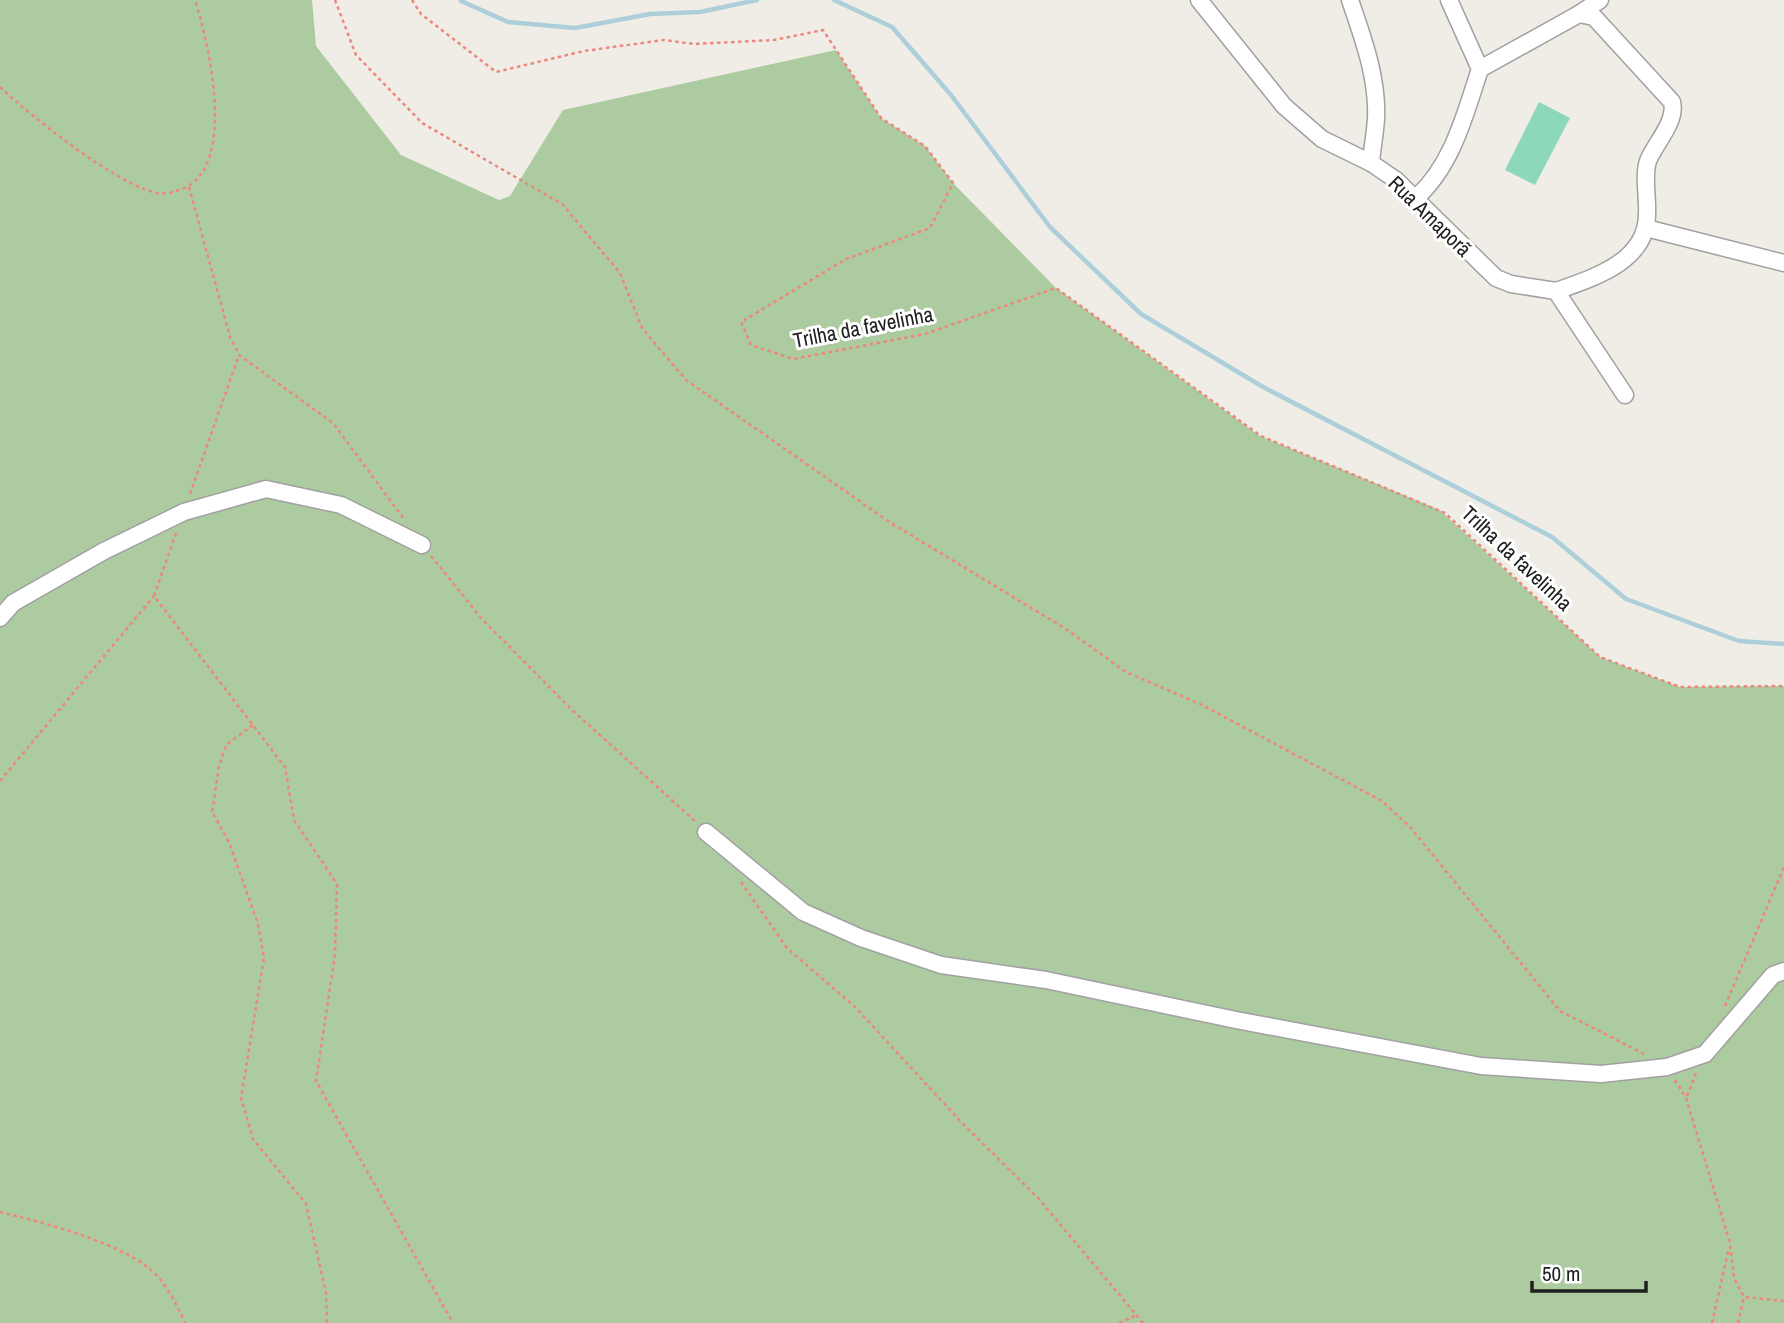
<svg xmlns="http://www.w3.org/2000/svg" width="1784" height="1323" viewBox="0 0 1784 1323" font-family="'Archivo Narrow',sans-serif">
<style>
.forest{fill:#adcba0}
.pitch{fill:#8dd7ba}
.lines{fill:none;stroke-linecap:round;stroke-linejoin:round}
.stream{stroke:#accfd9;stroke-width:4.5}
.minor-casing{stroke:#a1a1a1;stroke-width:19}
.path{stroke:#ed877b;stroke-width:2.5;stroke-dasharray:3.5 3.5;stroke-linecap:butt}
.minor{stroke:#fff;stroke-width:16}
.labels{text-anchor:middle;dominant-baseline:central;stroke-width:6;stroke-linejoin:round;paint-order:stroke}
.street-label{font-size:21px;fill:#202020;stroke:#fff}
</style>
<rect width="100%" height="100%" fill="#f0ede7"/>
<!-- forest -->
<polygon class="forest" points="0,0 312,0 316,46 401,155 499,200 510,196 563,110 836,50 881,118 925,146 953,183 1056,288 1260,436 1440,510 1600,657 1680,687 1784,686 1784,1323 0,1323"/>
<!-- pitch -->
<polygon class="pitch" points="1539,102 1570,118 1535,185 1505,170"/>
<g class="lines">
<!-- stream -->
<g class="stream">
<polyline points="834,0 892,27 951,95 1050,227 1141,314 1263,387 1552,537 1626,599 1739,641 1784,644"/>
<polyline points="461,1 508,22 575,28 650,14 700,12 757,0"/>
</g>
<!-- minor casing -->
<g class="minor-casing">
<g id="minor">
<polyline points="1199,0 1284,106 1322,139 1371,163 1396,180 1496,278 1511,284 1556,291 1625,395"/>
<path d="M1350,0C1363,38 1378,78 1376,119C1375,134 1372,149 1371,163"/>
<polyline points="1579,14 1600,0"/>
<path d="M1480,69L1579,14L1594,17L1672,102C1677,122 1655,143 1648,161C1643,177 1648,197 1647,214C1647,262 1593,278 1556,291"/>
<path d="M1417,197C1453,164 1465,114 1480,69L1449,0"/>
<polyline points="1646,228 1784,263"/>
<polyline points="0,618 13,603 104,551 184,512 266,489 341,505 422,545"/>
<polyline points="706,832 803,912 861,938 941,965 1046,980 1236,1020 1481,1066 1601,1074 1667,1067 1705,1054 1773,975 1784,971"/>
</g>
</g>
<!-- path -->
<g class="path">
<polyline points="335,0 356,55 422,123 562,204 620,273 642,328 686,380 891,523 1066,629 1126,672 1200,704 1382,801 1410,827 1560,1011 1644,1054"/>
<polyline points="412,0 421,14 496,72 584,51 664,40 694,44 774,40 823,30 881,118 925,146 953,183 930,228 846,259 741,322 751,345 793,359 925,334 1056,288 1261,436 1445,513 1600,657 1680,687 1784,686"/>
<path d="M0,87C33,118 111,180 153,192C162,195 171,193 179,190C239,172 209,44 195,0"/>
<polyline points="189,187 230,337 239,355 333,423 404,519"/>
<polyline points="190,494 239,355"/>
<polyline points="176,533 154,596 285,767 294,820 337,884 335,954 316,1081 453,1323"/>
<polyline points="431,556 482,619 571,709 695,821"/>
<polyline points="253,725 226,745 219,766 212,812 229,842 258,924 264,958 241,1098 253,1139 306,1204 326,1293 327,1323"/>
<polyline points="0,781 154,596"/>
<polyline points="741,882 787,948 855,1007 964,1125 1038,1198 1143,1323"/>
<polyline points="1725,1006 1784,867"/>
<polyline points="1675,1080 1686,1098 1730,1243 1734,1278 1744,1297 1784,1301"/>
<polyline points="1687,1096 1696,1073"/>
<path d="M0,1212C41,1222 130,1244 158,1277C169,1290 178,1307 185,1323"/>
<polyline points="1119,1323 1137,1315"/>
<polyline points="1712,1323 1729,1248"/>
<polyline points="1738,1323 1744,1297"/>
</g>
<!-- minor -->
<use href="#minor" class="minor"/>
</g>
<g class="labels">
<!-- street labels -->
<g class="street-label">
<text transform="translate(1430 216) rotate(44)">Rua Amaporã</text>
<text transform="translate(863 327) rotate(-11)">Trilha da favelinha</text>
<text transform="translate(1517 558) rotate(43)">Trilha da favelinha</text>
</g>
</g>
<!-- scale -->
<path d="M1532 1281v10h114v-10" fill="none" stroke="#202020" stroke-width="3.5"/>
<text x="1542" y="1281" font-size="21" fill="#202020" stroke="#ffffff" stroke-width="5" paint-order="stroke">50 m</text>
</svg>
